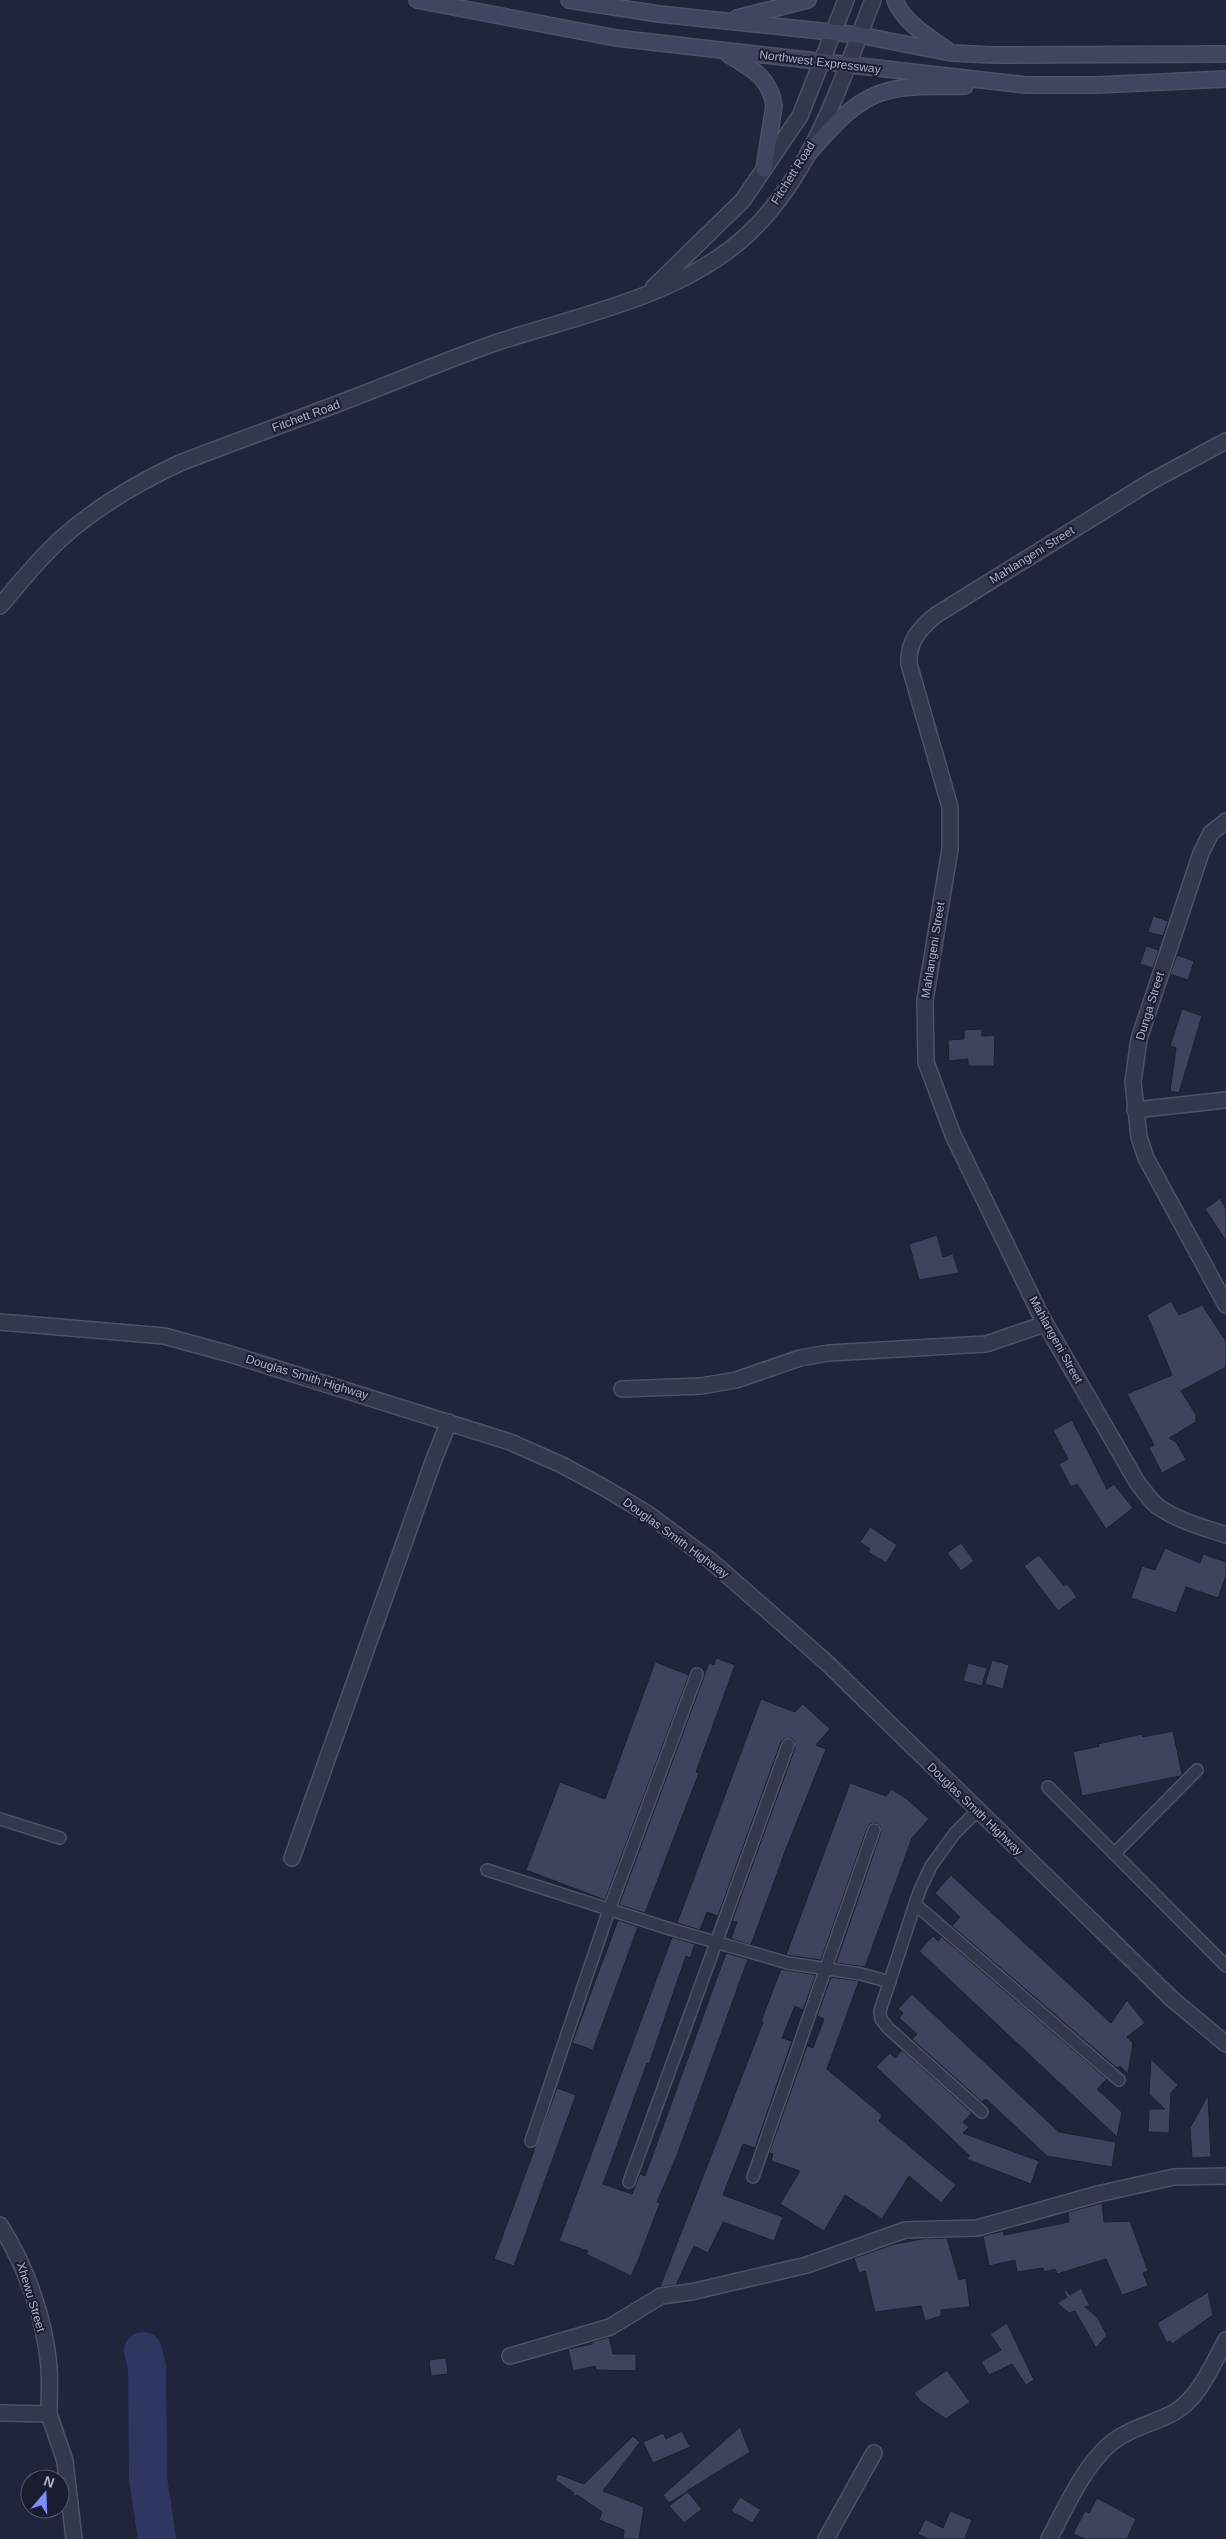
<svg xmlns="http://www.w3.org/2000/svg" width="1226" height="2539" viewBox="0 0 1226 2539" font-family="Arial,sans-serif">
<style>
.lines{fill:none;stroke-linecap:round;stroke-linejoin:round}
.river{stroke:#2f3760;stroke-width:38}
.building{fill:#3f435e;stroke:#1c1f32}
.service-casing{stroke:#4f5266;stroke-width:14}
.minor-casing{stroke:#4f5266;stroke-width:18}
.tertiary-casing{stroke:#4f5266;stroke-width:18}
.secondary-casing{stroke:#4f5266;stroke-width:18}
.service{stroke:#34384c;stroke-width:11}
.minor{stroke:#34384c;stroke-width:15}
.tertiary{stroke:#34384c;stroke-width:15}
.secondary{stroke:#42455f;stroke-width:15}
.labels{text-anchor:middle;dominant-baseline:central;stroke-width:4;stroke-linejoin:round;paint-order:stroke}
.street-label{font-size:12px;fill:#afb2c8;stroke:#1a1d30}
</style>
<rect width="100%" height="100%" fill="#20253c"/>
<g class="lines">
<!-- river -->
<polyline class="river" points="143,2351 147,2367 148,2478 157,2539"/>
</g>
<!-- building -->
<g class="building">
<polygon points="1153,916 1168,921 1163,936 1148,932"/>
<polygon points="1146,946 1159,950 1153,968 1140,964"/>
<polygon points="1177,955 1194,961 1188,980 1170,974"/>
<polygon points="1182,1009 1202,1016 1179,1093 1170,1091 1176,1048 1170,1046"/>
<polygon points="982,1029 982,1036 995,1035 994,1066 968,1066 968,1059 949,1061 948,1040 964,1039 964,1030"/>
<polygon points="1220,1198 1226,1209 1226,1241 1205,1209"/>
<polygon points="937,1235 943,1257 953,1254 959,1273 919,1280 909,1244"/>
<polygon points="1171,1301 1179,1315 1202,1305 1226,1341 1226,1367 1181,1391 1196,1415 1196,1422 1169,1438 1177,1443 1186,1460 1162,1473 1149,1448 1154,1445 1127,1394 1172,1375 1147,1315"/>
<polygon points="1072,1420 1107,1489 1114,1484 1133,1508 1106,1529 1077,1484 1071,1487 1059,1464 1068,1459 1053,1430"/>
<polygon points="870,1527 897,1545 886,1563 868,1552 870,1549 860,1542"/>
<polygon points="961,1543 974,1561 961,1571 947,1553"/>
<polygon points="1165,1548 1200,1563 1203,1554 1226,1562 1226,1576 1218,1598 1186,1587 1176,1613 1131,1598 1142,1566 1155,1570"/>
<polygon points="1039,1555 1064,1586 1067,1584 1077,1597 1058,1611 1024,1566"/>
<polygon points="716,1658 735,1665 696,1772 699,1773 645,1913 619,1905 709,1663 714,1665"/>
<polygon points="992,1660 1009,1665 1003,1689 985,1684"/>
<polygon points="655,1662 689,1675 605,1900 526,1870 560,1782 605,1799"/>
<polygon points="968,1663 987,1668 982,1686 963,1681"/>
<polygon points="761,1699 795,1712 803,1704 830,1729 816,1745 826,1749 786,1849 751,1945 731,1939 737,1922 732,1921 795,1748 794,1741 790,1738 784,1739 781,1742 718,1916 707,1912 700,1930 677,1923"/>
<polygon points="1173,1731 1182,1774 1180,1776 1082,1796 1073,1752 1099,1746 1098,1744 1142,1734 1143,1737"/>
<polygon points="850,1783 886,1796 891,1789 907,1799 929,1819 912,1838 865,1967 836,1963 881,1832 880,1826 876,1823 870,1824 867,1828 821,1960 786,1955"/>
<polygon points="951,1875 1111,2023 1127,2000 1145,2023 1127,2037 1133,2043 1128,2074 1120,2066 1117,2068 952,1926 960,1917 935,1893"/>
<polygon points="618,1920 638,1927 593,2050 572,2043"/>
<polygon points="933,1936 938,1941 942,1937 1107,2079 1097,2089 1122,2112 1117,2137 919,1951"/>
<polygon points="672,1937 695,1944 690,1958 686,1956 649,2064 647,2063 603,2184 632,2194 640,2174 645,2176 726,1953 748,1959 676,2158 657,2202 660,2203 638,2261 631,2276 586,2254 588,2251 559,2241"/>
<polygon points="781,1969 816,1975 803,2010 795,2006 782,2038 792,2041 755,2148 743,2144 723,2195 783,2217 774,2241 723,2222 708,2253 694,2246 676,2285 660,2287 763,2022 761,2021"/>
<polygon points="831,1977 859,1981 827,2069 882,2115 879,2121 956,2185 941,2203 909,2176 882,2219 845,2195 824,2231 780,2204 800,2171 771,2161 773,2154 769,2153 807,2046 813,2048 824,2019 817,2016"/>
<polygon points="912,1994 1059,2132 1116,2142 1112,2167 1047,2156 986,2099 982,2102 912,2039 917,2034 899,2018 903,2013 898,2009"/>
<polygon points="902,2050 972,2113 963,2122 969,2127 963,2133 1039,2161 1031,2184 966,2159 970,2156 876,2067 890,2053 895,2058"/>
<polygon points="1151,2059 1178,2085 1171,2093 1169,2133 1148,2132 1149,2109 1165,2109 1149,2094"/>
<polygon points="557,2088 576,2095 514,2266 494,2259"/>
<polygon points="1208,2095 1211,2157 1192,2158 1190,2128"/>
<polygon points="1102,2203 1104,2222 1130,2221 1148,2271 1143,2273 1148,2286 1122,2295 1106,2259 1057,2274 1055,2269 1044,2272 1043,2268 1017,2272 1015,2260 989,2266 983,2236 1003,2231 1004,2235 1069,2222 1068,2212"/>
<polygon points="947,2238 959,2280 966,2278 970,2307 941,2310 941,2316 925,2321 921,2306 875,2312 865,2271 859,2273 854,2258 895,2244 922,2239"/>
<polygon points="1081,2288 1090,2306 1085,2307 1097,2317 1107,2335 1096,2348 1075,2311 1069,2313 1057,2303 1067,2297 1064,2292 1066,2290 1070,2295"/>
<polygon points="1208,2292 1213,2315 1172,2344 1170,2341 1167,2343 1157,2323"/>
<polygon points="1007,2323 1034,2380 1026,2385 1012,2364 989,2375 981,2362 1001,2350 990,2334"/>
<polygon points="609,2337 613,2354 636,2354 636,2371 596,2370 595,2366 573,2371 568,2349 592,2344 592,2342"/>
<polygon points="446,2358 448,2374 431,2376 429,2360"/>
<polygon points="947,2370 970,2402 946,2419 921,2402 914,2393"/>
<polygon points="740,2427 750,2452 687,2491 702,2509 684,2523 669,2506 687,2492 669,2503 663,2495"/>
<polygon points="682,2431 690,2447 653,2463 643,2442 663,2433 666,2439"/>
<polygon points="633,2436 640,2442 603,2491 644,2507 639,2539 623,2539 624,2530 599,2520 602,2512 577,2495 572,2497 574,2493 555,2480 558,2474 584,2484"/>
<polygon points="740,2497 761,2510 752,2523 731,2511"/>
<polygon points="1097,2498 1136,2519 1127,2539 1086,2539 1073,2534 1085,2511 1089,2513"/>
<polygon points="950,2511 972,2520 965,2538 967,2539 928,2539 918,2534 925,2519 943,2528"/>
</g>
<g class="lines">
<!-- service casing -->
<g class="service-casing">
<g id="service">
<polyline points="1048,1787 1226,1966"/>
<polyline points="977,1811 955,1833 931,1866 919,1892 880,2011 881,2019 888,2028 982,2112"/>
<polyline points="0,1819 60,1838"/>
<polyline points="1114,1854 1197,1770"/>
<polyline points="487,1870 670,1929 788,1963 861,1974 890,1982"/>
<polyline points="915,1904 1119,2080"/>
<polyline points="531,2141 609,1910 697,1674"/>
<polyline points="753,2177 874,1830"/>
<polyline points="629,2182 788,1745"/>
</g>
</g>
<!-- minor casing -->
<g class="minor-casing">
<g id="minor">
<path d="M1226,441L1150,482L936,615C919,629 908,641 909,664L950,807V849L925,1000L926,1062L953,1135L1041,1316L1137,1482C1143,1490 1150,1500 1157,1506C1178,1521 1203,1527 1226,1535"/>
<polyline points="1226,821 1211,833 1201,853 1139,1039 1133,1082 1139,1137 1146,1158 1226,1305"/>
<polyline points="1135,1110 1226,1100"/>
<polyline points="622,1389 701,1386 736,1380 800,1358 829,1353 986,1344 1045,1324"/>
<polyline points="292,1858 434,1459 449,1422"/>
<path d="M0,2225C26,2266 45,2319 49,2367C50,2383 49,2398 49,2414L0,2413"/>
<polyline points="510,2356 610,2327 661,2296 691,2292 807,2265 905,2230 977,2228 1098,2194 1174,2177 1226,2176"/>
<polyline points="49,2414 65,2461 74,2539"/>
<polyline points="826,2539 874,2453"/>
<path d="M1049,2539C1066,2507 1083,2467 1111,2443C1130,2428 1152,2424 1173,2413C1199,2399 1212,2365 1226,2340"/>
</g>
</g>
<!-- tertiary casing -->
<g class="tertiary-casing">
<g id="tertiary">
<polyline points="653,288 743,200 800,116 846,0"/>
<path d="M0,606C20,583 40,557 63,537C98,506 137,483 180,463C236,441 294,421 350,399C398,381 446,360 495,343C579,315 679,297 746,236C812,176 841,81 873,0"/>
<polyline points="0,1322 164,1336 230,1354 510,1442 560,1464 603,1487 648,1514 711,1561 827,1663 1172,1999 1226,2044"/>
</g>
</g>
<!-- secondary casing -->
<g class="secondary-casing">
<g id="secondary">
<polyline points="417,0 616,38 1026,85 1097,85 1226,79"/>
<polyline points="569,0 659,14 859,35 951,53 994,55 1226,54"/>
<path d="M895,0C902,21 930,38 947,50"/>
<polyline points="737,18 808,0"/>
<path d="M729,55C752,69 770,77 774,106L764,169"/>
<path d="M809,153C832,127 855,98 891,90C914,84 941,87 965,86"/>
</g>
</g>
<!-- service -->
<use href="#service" class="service"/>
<!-- minor -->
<use href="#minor" class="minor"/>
<!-- tertiary -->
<use href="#tertiary" class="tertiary"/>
<!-- secondary -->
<use href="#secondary" class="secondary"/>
</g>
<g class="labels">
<!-- street labels -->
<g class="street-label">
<text transform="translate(820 62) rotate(7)">Northwest Expressway</text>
<text transform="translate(793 173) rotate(-58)">Fitchett Road</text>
<text transform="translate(306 416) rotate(-20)">Fitchett Road</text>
<text transform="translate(1032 555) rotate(-32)">Mahlangeni Street</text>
<text transform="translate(933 950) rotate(-81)">Mahlangeni Street</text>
<text transform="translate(1150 1006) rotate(-73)">Dunga Street</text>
<text transform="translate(1056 1340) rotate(61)">Mahlangeni Street</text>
<text transform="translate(307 1377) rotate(17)">Douglas Smith Highway</text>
<text transform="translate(676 1538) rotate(36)">Douglas Smith Highway</text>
<text transform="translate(975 1809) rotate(44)">Douglas Smith Highway</text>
<text transform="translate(31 2297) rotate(73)">Xhewu Street</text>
</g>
</g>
<!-- north arrow -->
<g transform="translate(45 2494) rotate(19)"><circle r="24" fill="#1a1d30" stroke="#56596d"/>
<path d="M0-4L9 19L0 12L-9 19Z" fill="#7d8dfe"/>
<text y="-8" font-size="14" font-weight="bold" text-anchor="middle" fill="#afb2c8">N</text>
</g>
</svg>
